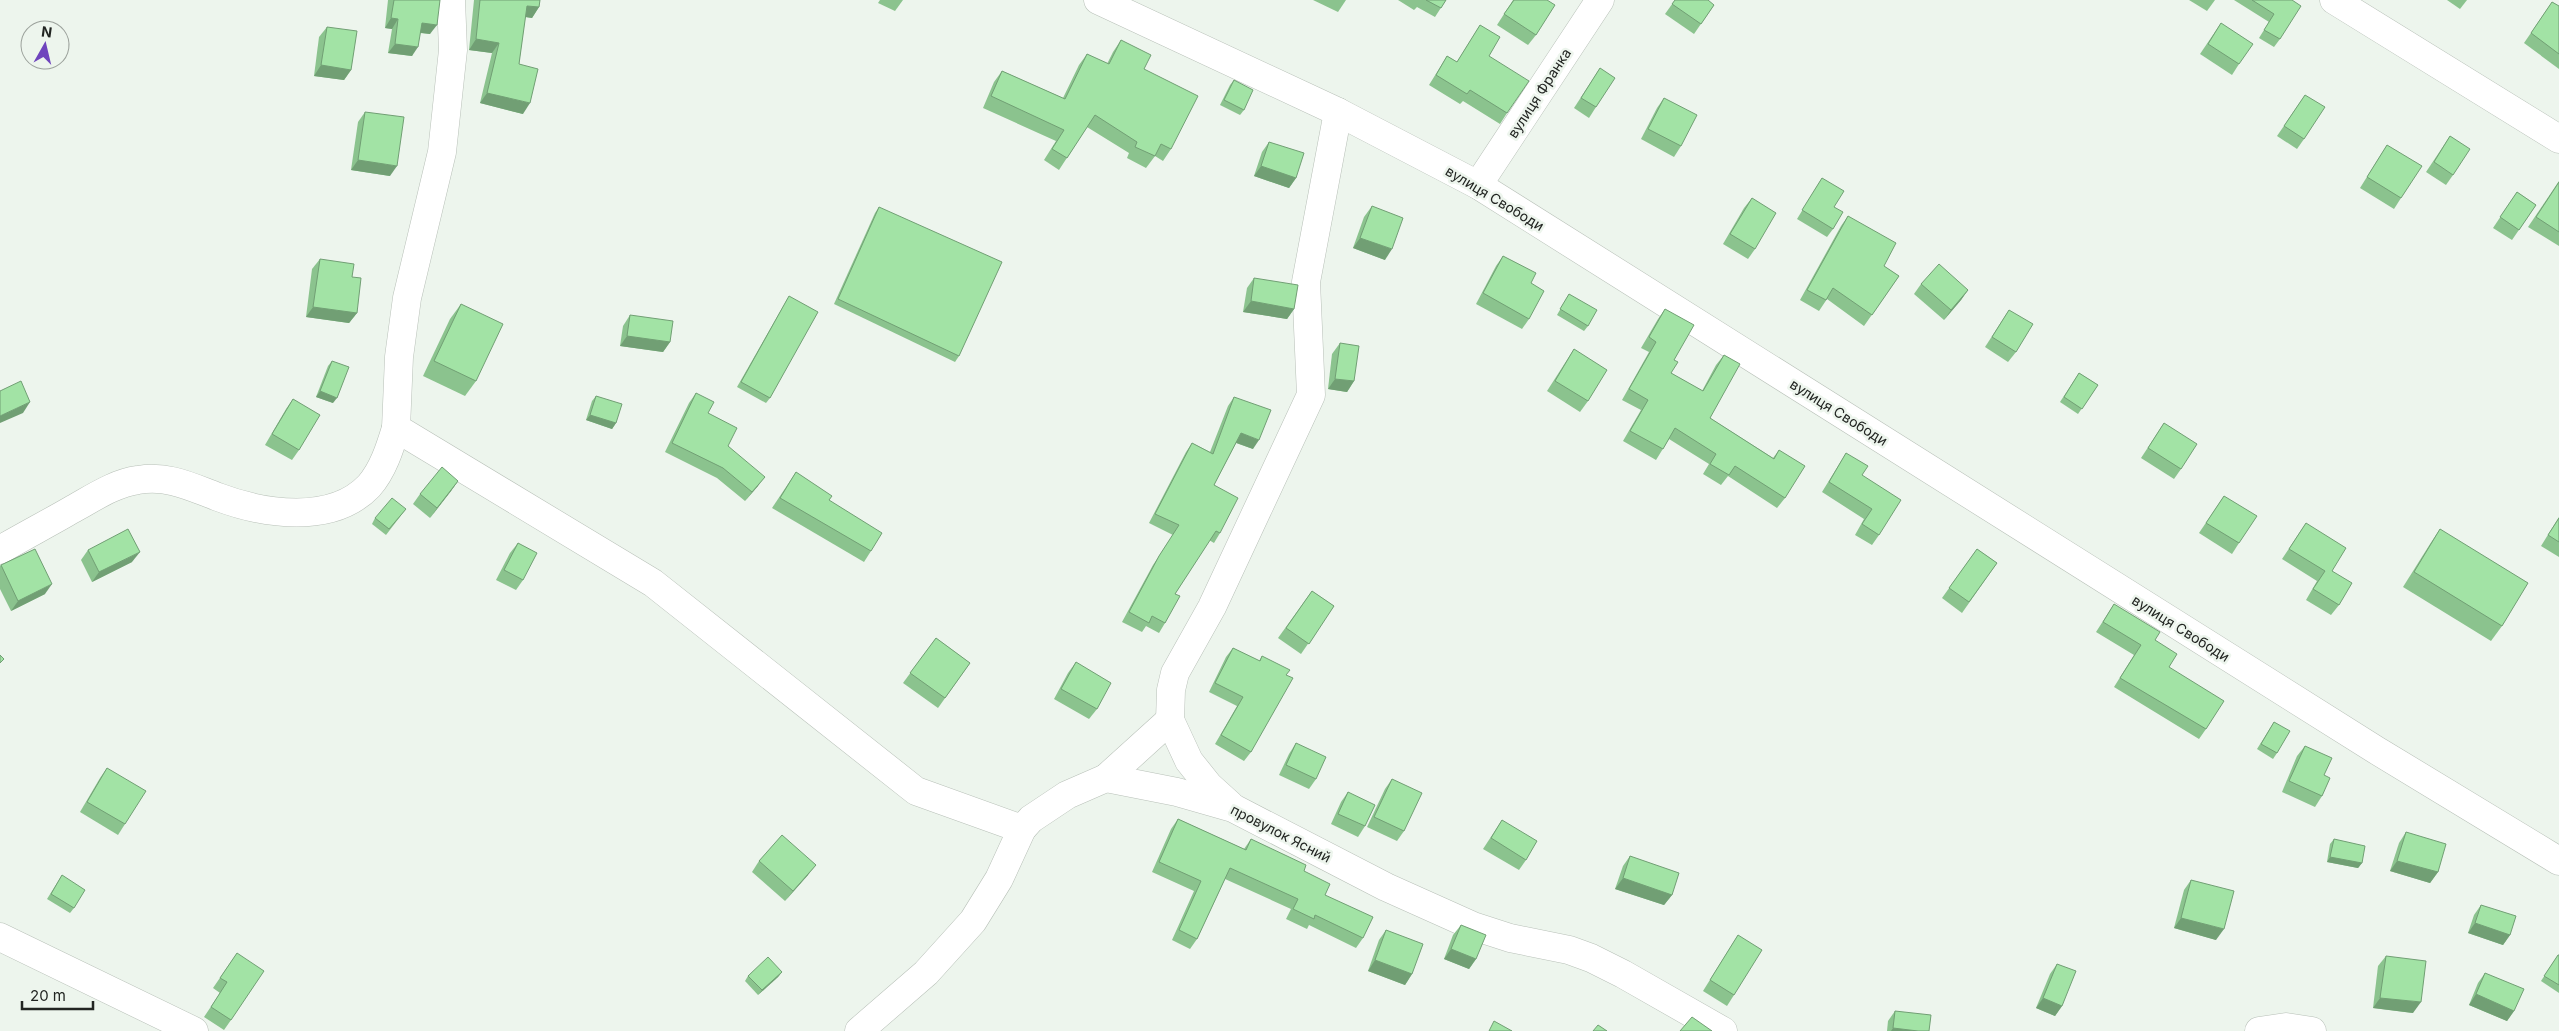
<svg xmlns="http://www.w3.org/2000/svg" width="2559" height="1031" viewBox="0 0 2559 1031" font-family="Inter,sans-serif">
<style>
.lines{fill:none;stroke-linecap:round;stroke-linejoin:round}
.minor-casing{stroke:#b8c0b8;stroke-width:29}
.tertiary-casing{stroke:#b8c0b8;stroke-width:29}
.minor{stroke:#fff;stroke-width:28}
.tertiary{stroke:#fff;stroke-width:28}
.wall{fill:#8bc38e}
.shaded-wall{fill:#719f74}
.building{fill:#a2e3a5;stroke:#719f74}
.labels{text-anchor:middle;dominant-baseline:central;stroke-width:5;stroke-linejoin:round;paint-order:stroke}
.street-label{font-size:14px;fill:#222522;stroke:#edf5ed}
</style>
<rect width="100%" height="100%" fill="#edf5ed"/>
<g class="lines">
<!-- minor casing -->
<g class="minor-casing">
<g id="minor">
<polyline points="451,0 453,50 442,152 407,298 399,357 396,428 653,583 916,791 1022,829"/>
<polyline points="2334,0 2559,139"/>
<polyline points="1478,185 1600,0"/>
<path d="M0,550C24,536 49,523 73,509C93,498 115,483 138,480C169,475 191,487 218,497C263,514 332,525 369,486C383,470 390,448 396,428"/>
<polyline points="1106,778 1170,720"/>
<polyline points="1230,805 1209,786 1189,761 1170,720 1171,690 1175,673 1212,607 1311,395 1306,282 1338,112"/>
<polyline points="0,937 194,1031"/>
<polyline points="859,1031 926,973 973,921 999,879 1022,829 1031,819 1067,795 1106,778 1177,792 1233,808 1386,887 1473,926 1510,938 1569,950 1591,958 1623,974 1723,1031"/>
<polyline points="2259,1031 2286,1027 2312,1031"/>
</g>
</g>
<!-- tertiary casing -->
<g class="tertiary-casing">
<polyline id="tertiary" points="1098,0 1338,112 1478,185 2376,750 2559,861"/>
</g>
<!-- minor -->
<use href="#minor" class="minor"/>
<!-- tertiary -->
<use href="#tertiary" class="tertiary"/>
</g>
<!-- wall -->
<g class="wall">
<polygon points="388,0 440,0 430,34 420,33 412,56 388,53 392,29 385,28"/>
<polygon points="474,0 540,0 539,7 532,18 525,17 519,64 523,114 480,103 492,53 469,50"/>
<polygon points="880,0 903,0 895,11 878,3"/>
<polygon points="1313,0 1346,0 1338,12"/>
<polygon points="1398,0 1446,0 1435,17 1417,7 1414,10"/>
<polygon points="1513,0 1547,0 1536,35 1528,45 1497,25"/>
<polygon points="1675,0 1714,5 1694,34 1665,14"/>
<polygon points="2189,0 2215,0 2207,11"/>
<polygon points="2234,0 2292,0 2280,39 2274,47 2259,38 2269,22"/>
<polygon points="2447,0 2467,0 2460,9"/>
<polygon points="2552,2 2559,6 2559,69 2524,43"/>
<polygon points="2221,23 2239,64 2232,75 2200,54"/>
<polygon points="1480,25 1489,56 1507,113 1500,124 1463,101 1460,104 1429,85 1447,56 1457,62"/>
<polygon points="327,27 351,70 344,80 314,76 319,37"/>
<polygon points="1121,40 1144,69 1171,149 1163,161 1155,156 1146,168 1127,158 1129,153 1087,127 1059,170 1044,160 1056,141 983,108 994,82 1002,71 1063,98 1079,65 1087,54 1107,64 1113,52"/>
<polygon points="1600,68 1596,107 1589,118 1574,108"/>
<polygon points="1234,80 1244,110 1240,115 1220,105 1230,85"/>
<polygon points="2305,95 2304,139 2297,149 2277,136"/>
<polygon points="1664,98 1681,146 1674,157 1641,139 1657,108"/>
<polygon points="365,112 390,176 351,170 358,122"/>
<polygon points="2450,136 2453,175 2446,185 2426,172"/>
<polygon points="1269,142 1296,178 1289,188 1254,176 1262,152"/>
<polygon points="2387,145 2401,198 2394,209 2360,188"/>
<polygon points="1822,178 1834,207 1833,229 1827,237 1797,219"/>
<polygon points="2559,181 2559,246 2528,227"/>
<polygon points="2517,192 2536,205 2512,240 2493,228"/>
<polygon points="1752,198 1755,249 1748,259 1723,244 1744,208"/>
<polygon points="1372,206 1385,260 1353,248 1364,217"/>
<polygon points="879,207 959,356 955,362 834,304 875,213"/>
<polygon points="1848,216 1884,266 1899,276 1864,326 1827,299 1819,311 1800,300 1841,226"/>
<polygon points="1503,256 1531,283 1529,319 1522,329 1476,304 1496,266"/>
<polygon points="320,259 352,277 357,313 349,323 306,317 312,269"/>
<polygon points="1254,278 1294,309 1287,319 1243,312 1247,288"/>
<polygon points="1921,284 1968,290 1961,300 1944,320 1914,294"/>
<polygon points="1569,294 1588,326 1584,331 1557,315"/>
<polygon points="789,296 770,398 766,403 737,387"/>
<polygon points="461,304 476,381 465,396 423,376 450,319"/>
<polygon points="1665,309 1674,360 1671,373 1702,391 1716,365 1724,355 1710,418 1773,458 1779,450 1785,498 1777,508 1728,476 1721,485 1703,474 1709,464 1669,439 1656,460 1623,441 1641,410 1622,400 1649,352 1641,348 1658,319"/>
<polygon points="2009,310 2016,352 2008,362 1985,347"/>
<polygon points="630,315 670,342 663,352 620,346 623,326"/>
<polygon points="1340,343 1354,381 1347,392 1328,389 1332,354"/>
<polygon points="1574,349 1588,401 1580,412 1547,391"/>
<polygon points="332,361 333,403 316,397 328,366"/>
<polygon points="2079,373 2098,385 2078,414 2060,402"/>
<polygon points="696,393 728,446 758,486 745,501 717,478 665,452 689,403"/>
<polygon points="596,396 616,423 612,429 586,420 592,401"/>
<polygon points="1234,397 1253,449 1236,443 1214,485 1220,533 1214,543 1209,540 1175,594 1165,623 1159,633 1146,626 1142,632 1122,622 1153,565 1173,535 1149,523 1186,452 1192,443 1210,452 1228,406"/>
<polygon points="293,399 299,450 292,460 265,445 286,409"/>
<polygon points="2164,423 2181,469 2174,479 2141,458"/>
<polygon points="1846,453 1862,475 1879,535 1872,545 1855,535 1864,519 1822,492"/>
<polygon points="796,472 829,500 871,551 864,562 772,508"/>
<polygon points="458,481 451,491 430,518 413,504 420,494"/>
<polygon points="2224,496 2239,543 2232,554 2199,533"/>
<polygon points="406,509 386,535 372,524 375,518"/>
<polygon points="2559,517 2559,557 2541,546"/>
<polygon points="2306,523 2332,571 2339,605 2331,615 2306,600 2317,581 2282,559"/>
<polygon points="2440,529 2502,626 2491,641 2403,587 2430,544"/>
<polygon points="518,543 523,580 516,590 496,580 510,553"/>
<polygon points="1977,549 1997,563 1962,613 1942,598"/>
<polygon points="88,550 132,562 92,582 81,560"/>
<polygon points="1,565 45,594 11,611 0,589 0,566"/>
<polygon points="1312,591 1334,606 1301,654 1278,638"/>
<polygon points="2114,604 2155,640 2169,667 2206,729 2199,739 2114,687 2134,655 2096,632"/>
<polygon points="936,638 970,663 938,708 903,683"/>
<polygon points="1233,648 1259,661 1262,656 1286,675 1251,752 1244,761 1215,744 1237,706 1209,692 1226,657"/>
<polygon points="1076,662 1097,709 1089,719 1054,699 1068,673"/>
<polygon points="2274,722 2277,753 2273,759 2257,749"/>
<polygon points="1296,743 1316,779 1309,789 1279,775 1289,754"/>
<polygon points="2305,746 2324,775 2322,796 2315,807 2282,792 2297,756"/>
<polygon points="107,768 125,824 118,835 80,812 100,778"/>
<polygon points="1392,779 1404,831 1397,841 1367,827 1385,789"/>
<polygon points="1348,792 1365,826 1358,837 1331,824 1341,802"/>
<polygon points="1178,819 1244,849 1251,839 1304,871 1363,938 1356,948 1309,925 1307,929 1286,919 1291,909 1225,879 1197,939 1190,949 1172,940 1194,891 1152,872 1171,829"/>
<polygon points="1502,820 1526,860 1519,870 1483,849"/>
<polygon points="2406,832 2438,872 2430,883 2390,871 2399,843"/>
<polygon points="2334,839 2362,863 2358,868 2327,862 2330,844"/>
<polygon points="1630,856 1672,895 1664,905 1615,889 1623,866"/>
<polygon points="759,861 808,875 785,901 752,872"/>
<polygon points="62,875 74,908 70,913 47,899"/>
<polygon points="2191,880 2216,940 2174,928 2184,890"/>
<polygon points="2481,905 2510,935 2503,945 2468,933 2474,915"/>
<polygon points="1461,925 1476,959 1469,969 1444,959 1453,935"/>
<polygon points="1386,930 1412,974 1405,985 1368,971 1379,940"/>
<polygon points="1738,935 1734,995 1727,1006 1703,991"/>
<polygon points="237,953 231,1020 224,1030 204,1017 220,993 213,988"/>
<polygon points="2558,955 2559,955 2559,993 2541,981"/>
<polygon points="2386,956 2413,1013 2373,1008 2378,966"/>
<polygon points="2057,964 2062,1006 2055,1016 2036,1008 2050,974"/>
<polygon points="782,972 778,977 758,995 745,981 748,976"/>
<polygon points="2485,973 2514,1011 2507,1021 2469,1005 2478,983"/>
<polygon points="1895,1011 1929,1031 1887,1031 1888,1021"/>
</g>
<!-- shaded-wall -->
<g class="shaded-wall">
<polygon points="527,6 539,7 532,18 520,16"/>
<polygon points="391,18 398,19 392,29 385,28"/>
<polygon points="422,23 437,25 430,34 415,32"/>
<polygon points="476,39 499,43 492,53 469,50"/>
<polygon points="395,44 418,47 412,56 388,53"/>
<polygon points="321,65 351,70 344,80 314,76"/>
<polygon points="487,93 530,103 523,114 480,103"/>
<polygon points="358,160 397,166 390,176 351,170"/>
<polygon points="1261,166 1296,178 1289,188 1254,176"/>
<polygon points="1360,238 1392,249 1385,260 1353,248"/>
<polygon points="1968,290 1961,300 1944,320 1951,310"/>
<polygon points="1251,301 1294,309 1287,319 1243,312"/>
<polygon points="313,307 357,313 349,323 306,317"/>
<polygon points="627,336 670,342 663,352 620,346"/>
<polygon points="1335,379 1354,381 1347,392 1328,389"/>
<polygon points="320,391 337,398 333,403 316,397"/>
<polygon points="30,402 23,413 0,423 0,416"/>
<polygon points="590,415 616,423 612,429 586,420"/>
<polygon points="1241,433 1259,440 1253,449 1234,442"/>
<polygon points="765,477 758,486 745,501 752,492"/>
<polygon points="458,481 451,491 430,518 437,508"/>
<polygon points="140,552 132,562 92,582 99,572"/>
<polygon points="52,584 45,594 11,611 18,601"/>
<polygon points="2330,857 2362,863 2358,868 2327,862"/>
<polygon points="2397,861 2438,872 2430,883 2390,871"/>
<polygon points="816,865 808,875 785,901 793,891"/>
<polygon points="1623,878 1672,895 1664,905 1615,889"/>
<polygon points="2181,918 2224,929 2216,940 2174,928"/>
<polygon points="2475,923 2510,935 2503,945 2468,933"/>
<polygon points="1451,949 1476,959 1469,969 1444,959"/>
<polygon points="1375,960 1412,974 1405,985 1368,971"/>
<polygon points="782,972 778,977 758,995 762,990"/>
<polygon points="2476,994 2514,1011 2507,1021 2469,1005"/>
<polygon points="2043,998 2062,1006 2055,1016 2036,1008"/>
<polygon points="2380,998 2421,1002 2413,1013 2373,1008"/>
<polygon points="1893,1028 1918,1031 1891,1031"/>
</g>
<!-- building -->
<g class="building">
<polygon points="394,0 440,0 437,25 422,23 418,47 395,44 398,19 391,18"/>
<polygon points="480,0 540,0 539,7 527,6 519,64 538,69 530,103 487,93 499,43 476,39"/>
<polygon points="1426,0 1446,0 1441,8"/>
<polygon points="1514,0 1547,0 1555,5 1536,35 1504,14"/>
<polygon points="1675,0 1708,0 1714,5 1701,24 1672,4"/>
<polygon points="2252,0 2292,0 2301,6 2280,39 2264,30 2274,14"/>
<polygon points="2552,2 2559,6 2559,54 2531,33"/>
<polygon points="2221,23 2253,44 2239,64 2208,44"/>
<polygon points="1480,25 1500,37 1489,56 1529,81 1507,113 1470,90 1467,94 1436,75 1447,56 1457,62"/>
<polygon points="327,27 357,31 351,70 321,65"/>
<polygon points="1121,40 1151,55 1144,69 1198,96 1171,149 1161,144 1155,156 1135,147 1137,142 1095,115 1067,158 1052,149 1064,130 991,96 1002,71 1065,99 1087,54 1109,64"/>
<polygon points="1600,68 1615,78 1596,107 1581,98"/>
<polygon points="1234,80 1253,90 1244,110 1224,100"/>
<polygon points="2305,95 2325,107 2304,139 2284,126"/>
<polygon points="1664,98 1697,115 1681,146 1648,129"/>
<polygon points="365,112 404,117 397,166 358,160"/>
<polygon points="2450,136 2470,149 2453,175 2434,162"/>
<polygon points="1269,142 1304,153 1296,178 1261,166"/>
<polygon points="2387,145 2422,166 2401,198 2367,177"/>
<polygon points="1822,178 1844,191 1834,207 1843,212 1833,229 1802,210"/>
<polygon points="2559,182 2559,232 2536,217"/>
<polygon points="2517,192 2536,205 2519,230 2500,217"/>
<polygon points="1752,198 1776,213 1755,249 1730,234"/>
<polygon points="1372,206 1403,218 1392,249 1360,238"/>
<polygon points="879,207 1002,262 959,356 838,299"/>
<polygon points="1848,216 1896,243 1884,266 1899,276 1872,315 1833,288 1826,300 1807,290"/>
<polygon points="1503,256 1536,273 1531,283 1544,291 1529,319 1483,293"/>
<polygon points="320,259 354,264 352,277 361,278 357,313 313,307"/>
<polygon points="1939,264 1968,290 1951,310 1921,284"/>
<polygon points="1254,278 1298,285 1294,309 1251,301"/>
<polygon points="1569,294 1597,310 1588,326 1560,309"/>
<polygon points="789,296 818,312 770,398 741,382"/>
<polygon points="461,304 503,324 476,381 434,361"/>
<polygon points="1665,309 1694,325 1674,360 1678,362 1671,373 1703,391 1724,355 1740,364 1710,418 1774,459 1779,450 1805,466 1785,498 1735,466 1729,475 1710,464 1716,454 1675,428 1663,449 1630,431 1648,400 1629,389 1656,342 1649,337"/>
<polygon points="2009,310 2033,324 2016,352 1992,337"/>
<polygon points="630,315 673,321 670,342 627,336"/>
<polygon points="1340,343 1359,346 1354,381 1335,379"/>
<polygon points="1574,349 1607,370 1588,401 1555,381"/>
<polygon points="332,361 349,367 337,398 320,391"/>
<polygon points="2079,373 2098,385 2082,409 2064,397"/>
<polygon points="21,381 30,402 0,416 0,391"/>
<polygon points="696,393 714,402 708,413 737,428 728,446 765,477 752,492 723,468 672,443"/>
<polygon points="596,396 622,404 616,423 590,415"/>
<polygon points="1234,397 1271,410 1259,440 1241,433 1214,485 1238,498 1220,533 1216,531 1175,594 1180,596 1165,623 1152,616 1149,623 1129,612 1159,556 1179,525 1155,514 1192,443 1213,454"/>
<polygon points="293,399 320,415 299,450 272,434"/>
<polygon points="2164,423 2197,444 2181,469 2148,448"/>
<polygon points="1846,453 1868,466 1862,475 1901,500 1879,535 1862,524 1872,509 1829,482"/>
<polygon points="442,467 458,481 437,508 420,494"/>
<polygon points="796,472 832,496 829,500 882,533 871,551 780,498"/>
<polygon points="2224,496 2257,516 2239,543 2206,523"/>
<polygon points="392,498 406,509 389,529 375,518"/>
<polygon points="2559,518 2559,542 2548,535"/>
<polygon points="2306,523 2346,548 2332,571 2352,583 2339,605 2313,589 2325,571 2289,549"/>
<polygon points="128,529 140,552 99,572 88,550"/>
<polygon points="2440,529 2528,583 2502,626 2414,572"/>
<polygon points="518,543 537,553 523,580 504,570"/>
<polygon points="35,549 52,584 18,601 1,565"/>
<polygon points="1977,549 1997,563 1969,602 1949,588"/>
<polygon points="1312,591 1334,606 1309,644 1286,628"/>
<polygon points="2114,604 2160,632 2155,640 2177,654 2169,667 2224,701 2206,729 2120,678 2141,645 2103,622"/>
<polygon points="936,638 970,663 945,698 910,673"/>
<polygon points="1233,648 1260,661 1262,656 1290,670 1286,675 1293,678 1251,752 1221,735 1243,697 1215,683"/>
<polygon points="0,655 4,659 0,663"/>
<polygon points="1076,662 1111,683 1097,709 1061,689"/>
<polygon points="2274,722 2290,731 2277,753 2261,744"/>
<polygon points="1296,743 1326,757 1316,779 1286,765"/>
<polygon points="2305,746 2332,758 2324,775 2330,778 2322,796 2289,781"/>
<polygon points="107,768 146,791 125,824 87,802"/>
<polygon points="1392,779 1422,793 1404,831 1374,817"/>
<polygon points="1348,792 1375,805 1365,826 1338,814"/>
<polygon points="1178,819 1246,850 1251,839 1306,865 1304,871 1330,884 1325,895 1373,917 1363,938 1315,915 1314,919 1293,909 1298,899 1230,868 1197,939 1179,930 1201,881 1159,862"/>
<polygon points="1502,820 1537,841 1526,860 1491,838"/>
<polygon points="2406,832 2446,844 2438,872 2397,861"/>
<polygon points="782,835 816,865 793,891 759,861"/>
<polygon points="2334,839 2365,846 2362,863 2330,857"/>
<polygon points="1630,856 1679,873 1672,895 1623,878"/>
<polygon points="62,875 85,890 74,908 51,894"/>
<polygon points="2191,880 2234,891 2224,929 2181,918"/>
<polygon points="2481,905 2516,916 2510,935 2475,923"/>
<polygon points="1461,925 1486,935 1476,959 1451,949"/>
<polygon points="1386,930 1423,944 1412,974 1375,960"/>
<polygon points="1738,935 1762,950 1734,995 1710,980"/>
<polygon points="237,953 264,971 231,1020 211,1007 227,982 220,978"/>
<polygon points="2558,955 2559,955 2559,985 2544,976"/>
<polygon points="2386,956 2426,961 2421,1002 2380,998"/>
<polygon points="768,957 782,972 762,990 748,976"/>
<polygon points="2057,964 2076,971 2062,1006 2043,998"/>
<polygon points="2485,973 2524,989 2514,1011 2476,994"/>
<polygon points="1895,1011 1931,1015 1929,1031 1918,1031 1893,1028"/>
<polygon points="1692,1017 1712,1031 1680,1031"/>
<polygon points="1494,1021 1512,1031 1489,1031"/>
<polygon points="1598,1025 1607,1031 1593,1031"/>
</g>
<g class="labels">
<!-- street labels -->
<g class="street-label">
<text transform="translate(1539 93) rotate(-57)">вулиця Франка</text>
<text transform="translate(1495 198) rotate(31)">вулиця Свободи</text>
<text transform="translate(1839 412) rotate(32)">вулиця Свободи</text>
<text transform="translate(2181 628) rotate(32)">вулиця Свободи</text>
<text transform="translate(1281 833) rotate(27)">провулок Ясний</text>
</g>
</g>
<!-- north arrow -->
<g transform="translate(45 45) rotate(8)"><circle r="24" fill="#edf5ed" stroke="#9ca29c"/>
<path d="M0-4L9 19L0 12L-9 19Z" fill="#6f44bd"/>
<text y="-8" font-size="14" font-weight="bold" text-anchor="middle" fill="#222522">N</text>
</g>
<!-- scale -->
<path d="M22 1001v8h71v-8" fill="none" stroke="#222522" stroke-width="2.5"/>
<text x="30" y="1001" font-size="15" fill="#222522" stroke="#edf5ed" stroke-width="4" paint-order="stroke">20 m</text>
</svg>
